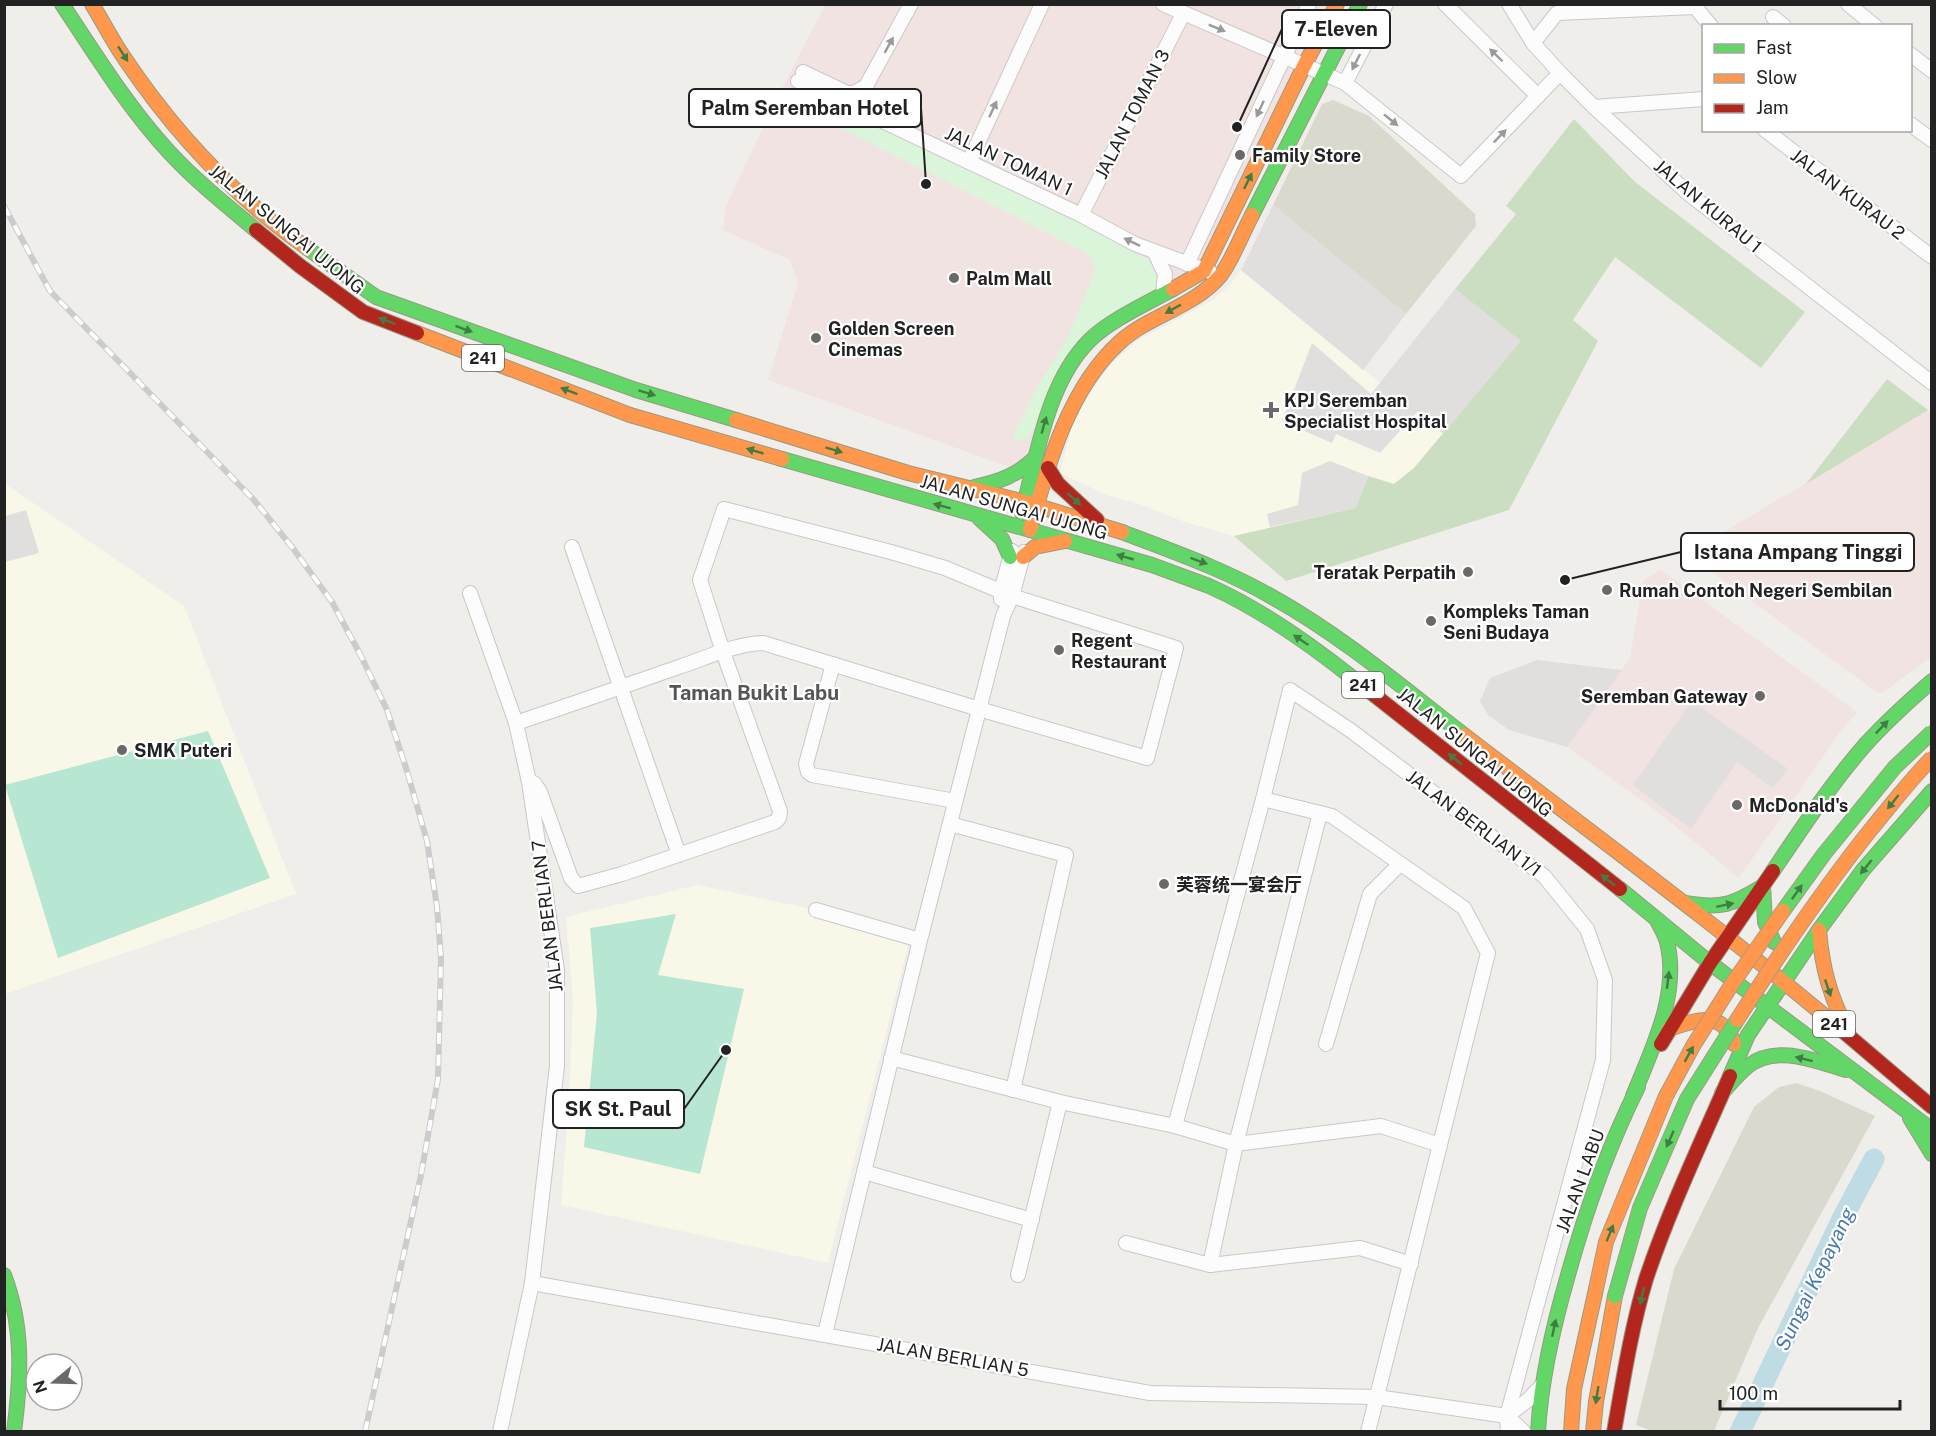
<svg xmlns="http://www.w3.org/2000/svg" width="1936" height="1436" viewBox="0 0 1936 1436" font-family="'Public Sans','Noto Sans SC',sans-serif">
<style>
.commercial{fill:#f1e3e1}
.education{fill:#f8f7e8}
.construction{fill:#d9d9cd}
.forest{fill:#cbdec1}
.park{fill:#daf5da}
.pitch{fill:#b7e6d2}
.parking{fill:#e0dfde}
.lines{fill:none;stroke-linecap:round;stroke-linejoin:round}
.river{stroke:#bfdbe3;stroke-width:21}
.street-casing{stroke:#c9c8c7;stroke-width:16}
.fast-casing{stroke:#999a82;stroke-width:16}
.slow-casing{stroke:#999a82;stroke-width:16}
.jam-casing{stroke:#999a82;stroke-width:16}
.street{stroke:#fdfcfc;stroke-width:14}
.fast{stroke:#63d668;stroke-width:14}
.slow{stroke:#ff974d;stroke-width:14}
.jam{stroke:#b3261e;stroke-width:14}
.rail-casing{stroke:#ccc;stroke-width:6}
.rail{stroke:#fff;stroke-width:4;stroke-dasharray:11;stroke-linecap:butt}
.fast-bridge-casing{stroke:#a79c86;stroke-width:16;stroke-linecap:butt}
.slow-bridge-casing{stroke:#a79c86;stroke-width:16;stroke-linecap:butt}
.fast-bridge{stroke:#63d668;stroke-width:14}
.slow-bridge{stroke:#ff974d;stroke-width:14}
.oneway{fill:#9a9a9a}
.oneway2{fill:#427c45}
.poi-dot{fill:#6a6968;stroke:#fff;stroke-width:2}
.labels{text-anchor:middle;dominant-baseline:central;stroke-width:4.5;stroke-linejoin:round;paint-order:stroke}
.shield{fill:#fff;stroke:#646464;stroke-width:1.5}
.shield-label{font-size:16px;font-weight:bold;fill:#222}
.street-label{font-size:18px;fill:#222;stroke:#fff}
.poi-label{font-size:18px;font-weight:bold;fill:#222;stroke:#fff;text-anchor:start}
.neighbourhood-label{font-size:20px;font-weight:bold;fill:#555;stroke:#fff}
.water-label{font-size:20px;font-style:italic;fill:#4a7aab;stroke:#fff}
.leader{fill:none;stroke:#222;stroke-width:2}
.callout-dot{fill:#222;stroke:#fff;stroke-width:2}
.callout{fill:#fff;stroke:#222;stroke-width:2}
.callout-label{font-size:20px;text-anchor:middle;font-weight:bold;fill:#222}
</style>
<rect width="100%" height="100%" fill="#f0eeeb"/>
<!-- commercial -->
<g class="commercial">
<polygon points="825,5 1333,5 1215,243 1191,274 1072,349 1023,472 768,380 798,283 790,260 723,230 726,206 777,98"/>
<polygon points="1928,410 1932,413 1931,657 1882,693 1878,693 1687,554"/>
<polygon points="1661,570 1857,712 1838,735 1739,878 1654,809 1567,747 1630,658 1643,581"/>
</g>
<!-- education -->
<g class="education">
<polygon points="1241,270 1380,383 1455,289 1521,341 1414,468 1393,484 1356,508 1234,536 1185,522 1137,503 1109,496 1060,473 1071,429 1087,396 1110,365 1137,341 1213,300 1229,286"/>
<polygon points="4,483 184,606 296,894 5,994"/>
<polygon points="697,885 912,930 828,1263 561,1205 569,1101 573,1001 566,917"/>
</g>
<!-- construction -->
<g class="construction">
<polygon points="1333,100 1369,116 1475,214 1476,226 1406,314 1273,205 1322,104"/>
<polygon points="1796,1083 1820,1091 1875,1116 1758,1328 1714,1431 1652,1431 1636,1425 1674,1269 1754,1107 1779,1087"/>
</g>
<!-- forest -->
<g class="forest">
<polygon points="1574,119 1635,182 1805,312 1761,368 1615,257 1573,320 1598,341 1509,510 1286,581 1234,536 1355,508 1368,476 1394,484 1414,468 1520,341 1455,289 1516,214 1506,206"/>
<polygon points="1887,379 1928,410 1806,484"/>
</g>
<!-- park -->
<polygon class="park" points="812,90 1024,190 1148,259 1157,267 1160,285 1134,305 1065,366 1027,441 1012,439 1037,387 1066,341 1096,269 1089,254 830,123 800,110"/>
<!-- pitch -->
<g class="pitch">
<polygon points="208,731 270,878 58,958 5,785"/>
<polygon points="676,914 658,975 744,989 700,1174 584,1147 597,1013 590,928"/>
</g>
<!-- parking -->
<g class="parking">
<polygon points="1273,205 1406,314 1363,370 1241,270"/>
<polygon points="1455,289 1521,341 1443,434 1417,412 1380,453 1336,434 1332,443 1282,421 1312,343 1371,394"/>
<polygon points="1330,461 1368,476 1356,508 1270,527 1267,514 1298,505 1302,473"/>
<polygon points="26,510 39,553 5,562 5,516"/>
<polygon points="1537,660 1622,670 1567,747 1509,730 1488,715 1480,701 1490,678"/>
<polygon points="1692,701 1788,769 1773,788 1737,762 1691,829 1633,785"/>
</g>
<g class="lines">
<!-- river -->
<polyline class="river" points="1740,1432 1842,1219 1874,1159"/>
<!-- street casing -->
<g class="street-casing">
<g id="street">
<polyline points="1163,4 1345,83 1461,176 1560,73"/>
<polyline points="1445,4 1538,96"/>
<polyline points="1509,4 1533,43 1560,73 1594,107 1689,194 1932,383"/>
<polyline points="1848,4 1875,26"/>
<polyline points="1773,17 1784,26"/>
<polyline points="1533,43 1557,13 1695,7 1711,26"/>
<polyline points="1910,54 1932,71"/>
<polyline points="803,72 847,93 854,93 866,86 911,4"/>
<polyline points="798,81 1081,215 1135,244 1210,272"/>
<polyline points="1345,83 1386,4"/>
<polyline points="866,86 871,105 880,120"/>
<polyline points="1594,107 1704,99"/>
<polyline points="1910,124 1932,140"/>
<polyline points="1765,130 1932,257"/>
<polyline points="969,162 1042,4"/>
<polyline points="1081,215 1183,14"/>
<polyline points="1154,251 1165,274 1163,294"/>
<polyline points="1187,264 1309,4"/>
<polyline points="572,547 679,855"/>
<polyline points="470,593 516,723 529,782 557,970 557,1066 532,1283 500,1432"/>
<polyline points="1001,599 1001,591 1012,551"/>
<polyline points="833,664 806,764 808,772 812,775 955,801"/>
<path d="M516,723C570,705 624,686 679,667C706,658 734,644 763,643L979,709L1147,758L1176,648L1012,596L945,568L891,552L724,509L700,580L723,652L780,811L779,818L775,822L622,874L578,886L571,878L540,792L534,783L529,782"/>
<polyline points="1263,799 1332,816 1464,908 1488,953 1368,1432"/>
<polyline points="950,824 1066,855 1013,1090"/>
<polyline points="816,910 920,940"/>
<polyline points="1326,1044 1370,894 1400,864"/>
<polyline points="891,1058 1060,1102 1175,1126 1236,1144 1381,1126 1440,1145"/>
<polyline points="1175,1126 1263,799 1290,690 1350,730 1544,876 1587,929 1605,980 1603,1060 1507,1416 1508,1432"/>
<polyline points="864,1172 1032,1220"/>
<polyline points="1126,1243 1210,1265 1360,1248 1411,1264"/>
<polyline points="1210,1265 1236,1144 1320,813"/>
<polyline points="1018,1275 1060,1102"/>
<polyline points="532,1283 1150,1393 1377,1397 1507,1416 1524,1432"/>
<polyline points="825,1334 920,940 1003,616 1012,596 1024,552"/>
<polyline points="1507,1416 1528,1400 1542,1385"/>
</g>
</g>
<!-- fast casing -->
<g class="fast-casing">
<g id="fast">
<path d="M62,4C95,54 129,109 170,153C196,181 226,205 256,230"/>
<polyline points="1252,215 1360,4"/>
<polyline points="307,248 376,297 636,390 736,420"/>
<path d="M782,459L1152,565C1171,572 1190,579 1209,586C1261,609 1310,644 1354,679"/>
<path d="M974,487C999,482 1018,475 1036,457"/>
<path d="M1022,513C1037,456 1047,382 1090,340C1110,320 1148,303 1173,289"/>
<polyline points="979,518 1002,539 1010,557"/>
<path d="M1122,532C1174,552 1226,570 1274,598C1342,636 1403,688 1464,735"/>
<path d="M1773,871C1802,828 1831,784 1865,745C1886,722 1909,701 1932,681"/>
<polyline points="1763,886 1765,922 1774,942"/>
<polyline points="1620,889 1710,963 1932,1130"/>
<path d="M1685,903C1722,909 1732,905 1763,886"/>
<polyline points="1730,1076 1748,1035 1819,930 1863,870 1932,791"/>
<path d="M1722,1093C1730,1084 1738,1074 1748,1066C1777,1044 1815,1061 1846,1070"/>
<path d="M1633,1096C1652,1049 1680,994 1667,942C1665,934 1660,927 1657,920"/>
<polyline points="1910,1118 1932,1154"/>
<path d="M4,1275C24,1327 21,1378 14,1432"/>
<path d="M1538,1432C1541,1378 1553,1327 1568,1275C1586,1210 1608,1147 1638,1087"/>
</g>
</g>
<!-- slow casing -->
<g class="slow-casing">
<g id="slow">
<path d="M92,4C103,22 113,42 125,59C174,132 236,198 307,248"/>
<polyline points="1173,289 1204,271 1305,64 1337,4"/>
<polyline points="417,333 630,415 782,459"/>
<polyline points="736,420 908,473 1025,502 1122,532"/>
<path d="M1030,530C1048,465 1068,389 1120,342C1150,315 1194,307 1220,276C1231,263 1243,232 1252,215"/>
<polyline points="1023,557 1035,547 1065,541"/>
<path d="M1464,735C1592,833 1721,928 1844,1032"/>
<path d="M1819,930C1822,967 1830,998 1848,1030"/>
<path d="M1669,1029C1696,1020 1723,1009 1734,1044"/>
<polyline points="1571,1432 1574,1389 1596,1289"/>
<polyline points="1593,1432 1596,1402 1615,1296"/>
</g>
</g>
<!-- jam casing -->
<g class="jam-casing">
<g id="jam">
<polyline points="256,230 300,266 363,312 417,333"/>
<polyline points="1048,468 1058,484 1097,520"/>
<polyline points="1354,679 1620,889"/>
<polyline points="1844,1032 1932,1107"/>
<polyline points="1661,1044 1710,963 1773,871"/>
<path d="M1614,1432C1623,1381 1631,1329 1646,1279C1669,1210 1701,1143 1730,1076"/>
</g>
</g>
<!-- street -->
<use href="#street" class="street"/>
<!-- fast -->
<use href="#fast" class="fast"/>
<!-- slow -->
<use href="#slow" class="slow"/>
<!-- jam -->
<use href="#jam" class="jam"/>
<!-- rail casing -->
<g class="rail-casing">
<polyline id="rail" points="4,206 50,291 254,500 292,547 332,602 361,656 387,710 407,771 427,841 437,907 441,958 438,1079 421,1175 365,1432"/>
</g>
<!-- rail -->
<use href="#rail" class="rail"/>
<!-- fast-bridge casing -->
<g class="fast-bridge-casing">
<g id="fast-bridge">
<polyline points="1783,911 1824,854 1895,767 1932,732"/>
<polyline points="1615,1296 1640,1208 1687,1099 1737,1020"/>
</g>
</g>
<!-- slow-bridge casing -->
<g class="slow-bridge-casing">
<g id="slow-bridge">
<path d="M1737,1020C1780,953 1823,889 1872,828C1892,804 1910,780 1932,758"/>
<polyline points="1596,1289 1606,1242 1666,1096 1693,1046 1732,984 1783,911"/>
</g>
</g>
<!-- fast-bridge -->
<use href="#fast-bridge" class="fast-bridge"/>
<!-- slow-bridge -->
<use href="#slow-bridge" class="slow-bridge"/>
</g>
<!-- one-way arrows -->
<defs><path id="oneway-solid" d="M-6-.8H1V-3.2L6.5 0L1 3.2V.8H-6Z" transform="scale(1.5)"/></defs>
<g class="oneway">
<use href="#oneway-solid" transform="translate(1217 28) rotate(22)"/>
<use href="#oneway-solid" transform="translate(889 45) rotate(-61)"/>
<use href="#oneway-solid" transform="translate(1496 55) rotate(-136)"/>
<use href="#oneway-solid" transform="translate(1356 62) rotate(117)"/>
<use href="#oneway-solid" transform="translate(993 109) rotate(-65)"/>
<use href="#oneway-solid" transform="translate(1260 109) rotate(115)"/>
<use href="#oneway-solid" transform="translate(1391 120) rotate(39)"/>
<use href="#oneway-solid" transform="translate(1500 136) rotate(-46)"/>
<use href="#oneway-solid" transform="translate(1132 242) rotate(-154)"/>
</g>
<g class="oneway2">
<use href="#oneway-solid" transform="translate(123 54) rotate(57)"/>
<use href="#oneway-solid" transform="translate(1248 181) rotate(-64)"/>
<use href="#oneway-solid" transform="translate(1173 309) rotate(151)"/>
<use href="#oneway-solid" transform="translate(387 321) rotate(-159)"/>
<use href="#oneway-solid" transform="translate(464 329) rotate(20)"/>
<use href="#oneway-solid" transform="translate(569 391) rotate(-159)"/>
<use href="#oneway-solid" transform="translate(647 393) rotate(17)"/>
<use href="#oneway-solid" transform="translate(1044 425) rotate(-74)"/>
<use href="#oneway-solid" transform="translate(834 450) rotate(17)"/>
<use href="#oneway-solid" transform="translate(755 451) rotate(-164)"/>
<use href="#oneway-solid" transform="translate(1074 499) rotate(41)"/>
<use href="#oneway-solid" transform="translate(942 506) rotate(-165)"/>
<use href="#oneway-solid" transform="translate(1125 557) rotate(-164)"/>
<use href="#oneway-solid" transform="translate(1199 561) rotate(20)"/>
<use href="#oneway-solid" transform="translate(1301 640) rotate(-146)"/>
<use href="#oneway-solid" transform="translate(1882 727) rotate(-46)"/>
<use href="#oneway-solid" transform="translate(1455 759) rotate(-141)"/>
<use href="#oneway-solid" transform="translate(1893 802) rotate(129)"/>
<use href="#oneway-solid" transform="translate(1866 867) rotate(129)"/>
<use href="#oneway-solid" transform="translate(1608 880) rotate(-142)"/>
<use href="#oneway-solid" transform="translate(1797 892) rotate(-55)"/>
<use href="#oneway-solid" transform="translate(1725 905) rotate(-12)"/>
<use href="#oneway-solid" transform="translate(1668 980) rotate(-83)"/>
<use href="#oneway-solid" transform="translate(1828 988) rotate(71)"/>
<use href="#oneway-solid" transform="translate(1689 1054) rotate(-61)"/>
<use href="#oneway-solid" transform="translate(1804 1059) rotate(-166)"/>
<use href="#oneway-solid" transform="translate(1670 1139) rotate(114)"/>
<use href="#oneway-solid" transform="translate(1610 1233) rotate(-68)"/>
<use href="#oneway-solid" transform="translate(1642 1296) rotate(103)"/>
<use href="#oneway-solid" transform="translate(1554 1328) rotate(-78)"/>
<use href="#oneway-solid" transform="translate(1597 1395) rotate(99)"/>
</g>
<!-- markers -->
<g class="poi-dot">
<circle cx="1240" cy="155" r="6"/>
<circle cx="954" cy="278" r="6"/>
<circle cx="816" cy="338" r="6"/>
<path d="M1268 401h6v6h6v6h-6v6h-6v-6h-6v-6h6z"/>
<circle cx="1468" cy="572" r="6"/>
<circle cx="1607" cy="590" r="6"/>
<circle cx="1431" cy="621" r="6"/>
<circle cx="1059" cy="650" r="6"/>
<circle cx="1760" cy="696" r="6"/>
<circle cx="122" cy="750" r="6"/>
<circle cx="1737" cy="805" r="6"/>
<circle cx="1164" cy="884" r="6"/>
</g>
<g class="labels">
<!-- shield labels -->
<g class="shield">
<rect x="462" y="345" width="42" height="26" rx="4.5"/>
<rect x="1342" y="672" width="42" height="26" rx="4.5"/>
<rect x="1813" y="1011" width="42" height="26" rx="4.5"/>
</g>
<g class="shield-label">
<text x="483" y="358">241</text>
<text x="1363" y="685">241</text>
<text x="1834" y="1024">241</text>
</g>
<!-- street labels -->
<g class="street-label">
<text transform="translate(1132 114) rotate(-63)">JALAN TOMAN 3</text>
<text transform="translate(1009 161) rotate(25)">JALAN TOMAN 1</text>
<text transform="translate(1848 194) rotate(37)">JALAN KURAU 2</text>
<text transform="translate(1708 206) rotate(40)">JALAN KURAU 1</text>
<text transform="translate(287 229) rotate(39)">JALAN SUNGAI UJONG</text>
<text transform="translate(1014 507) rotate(16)">JALAN SUNGAI UJONG</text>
<text transform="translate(1475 752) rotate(39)">JALAN SUNGAI UJONG</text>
<text transform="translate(1474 823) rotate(37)">JALAN BERLIAN 1/1</text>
<text transform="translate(547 916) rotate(-97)">JALAN BERLIAN 7</text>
<text transform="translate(1580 1181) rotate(-70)">JALAN LABU</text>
<text transform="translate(953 1357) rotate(10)">JALAN BERLIAN 5</text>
</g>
<!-- poi labels -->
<g class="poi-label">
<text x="1252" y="155">Family Store</text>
<text x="966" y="278">Palm Mall</text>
<text x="828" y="328">Golden Screen<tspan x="828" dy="21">Cinemas</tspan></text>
<text x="1284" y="400">KPJ Seremban<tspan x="1284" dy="21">Specialist Hospital</tspan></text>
<text x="1456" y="572" text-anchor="end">Teratak Perpatih</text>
<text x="1619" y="590">Rumah Contoh Negeri Sembilan</text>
<text x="1443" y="611">Kompleks Taman<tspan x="1443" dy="21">Seni Budaya</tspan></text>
<text x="1071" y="640">Regent<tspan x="1071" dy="21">Restaurant</tspan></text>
<text x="1748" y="696" text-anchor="end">Seremban Gateway</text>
<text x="134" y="750">SMK Puteri</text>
<text x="1749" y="805">McDonald's</text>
<text x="1176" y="884">芙蓉统一宴会厅</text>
</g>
<!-- neighbourhood labels -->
<g class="neighbourhood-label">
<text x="754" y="693">Taman Bukit Labu</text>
</g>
<!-- water labels -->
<g class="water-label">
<text transform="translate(1815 1279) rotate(-64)">Sungai Kepayang</text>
</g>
</g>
<!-- callouts -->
<path class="leader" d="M1237 127L1282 29M926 184L921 108M1565 580L1681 552M726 1050L684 1109"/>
<g class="callout-dot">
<circle cx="1237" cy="127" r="6"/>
<circle cx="926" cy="184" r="6"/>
<circle cx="1565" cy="580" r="6"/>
<circle cx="726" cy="1050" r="6"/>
</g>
<g class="callout">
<rect x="1282" y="10" width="108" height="38" rx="6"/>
<rect x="689" y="89" width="232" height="38" rx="6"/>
<rect x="1681" y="533" width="233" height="38" rx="6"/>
<rect x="553" y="1090" width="131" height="38" rx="6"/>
</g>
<g class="callout-label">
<text x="1336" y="36">7-Eleven</text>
<text x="805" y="115">Palm Seremban Hotel</text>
<text x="1798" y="559">Istana Ampang Tinggi</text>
<text x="618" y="1116">SK St. Paul</text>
</g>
<!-- border -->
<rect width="1936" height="1436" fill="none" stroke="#222222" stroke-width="12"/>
<!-- legend -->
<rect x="1702" y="24" width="210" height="108" fill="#ffffff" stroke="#a7a7a7" stroke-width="1.5"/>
<rect x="1714" y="44" width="30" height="9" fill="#63d668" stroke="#a7a7a7" stroke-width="1.5"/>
<text x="1756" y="54" font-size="18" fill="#222222">Fast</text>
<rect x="1714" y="74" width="30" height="9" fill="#ff974d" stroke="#a7a7a7" stroke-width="1.5"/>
<text x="1756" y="84" font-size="18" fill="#222222">Slow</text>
<rect x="1714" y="104" width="30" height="9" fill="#b3261e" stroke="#a7a7a7" stroke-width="1.5"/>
<text x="1756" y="114" font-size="18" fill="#222222">Jam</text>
<!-- north arrow -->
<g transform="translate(54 1382) rotate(251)"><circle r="28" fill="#ffffff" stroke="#a7a7a7" stroke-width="1.5"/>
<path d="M0-4.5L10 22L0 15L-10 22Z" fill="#6a6968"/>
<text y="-9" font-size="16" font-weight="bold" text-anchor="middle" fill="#222222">N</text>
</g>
<!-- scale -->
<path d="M1720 1400v9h180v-9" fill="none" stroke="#222222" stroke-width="3"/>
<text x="1729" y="1400" font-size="18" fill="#222222" stroke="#ffffff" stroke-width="4.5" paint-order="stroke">100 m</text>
</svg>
